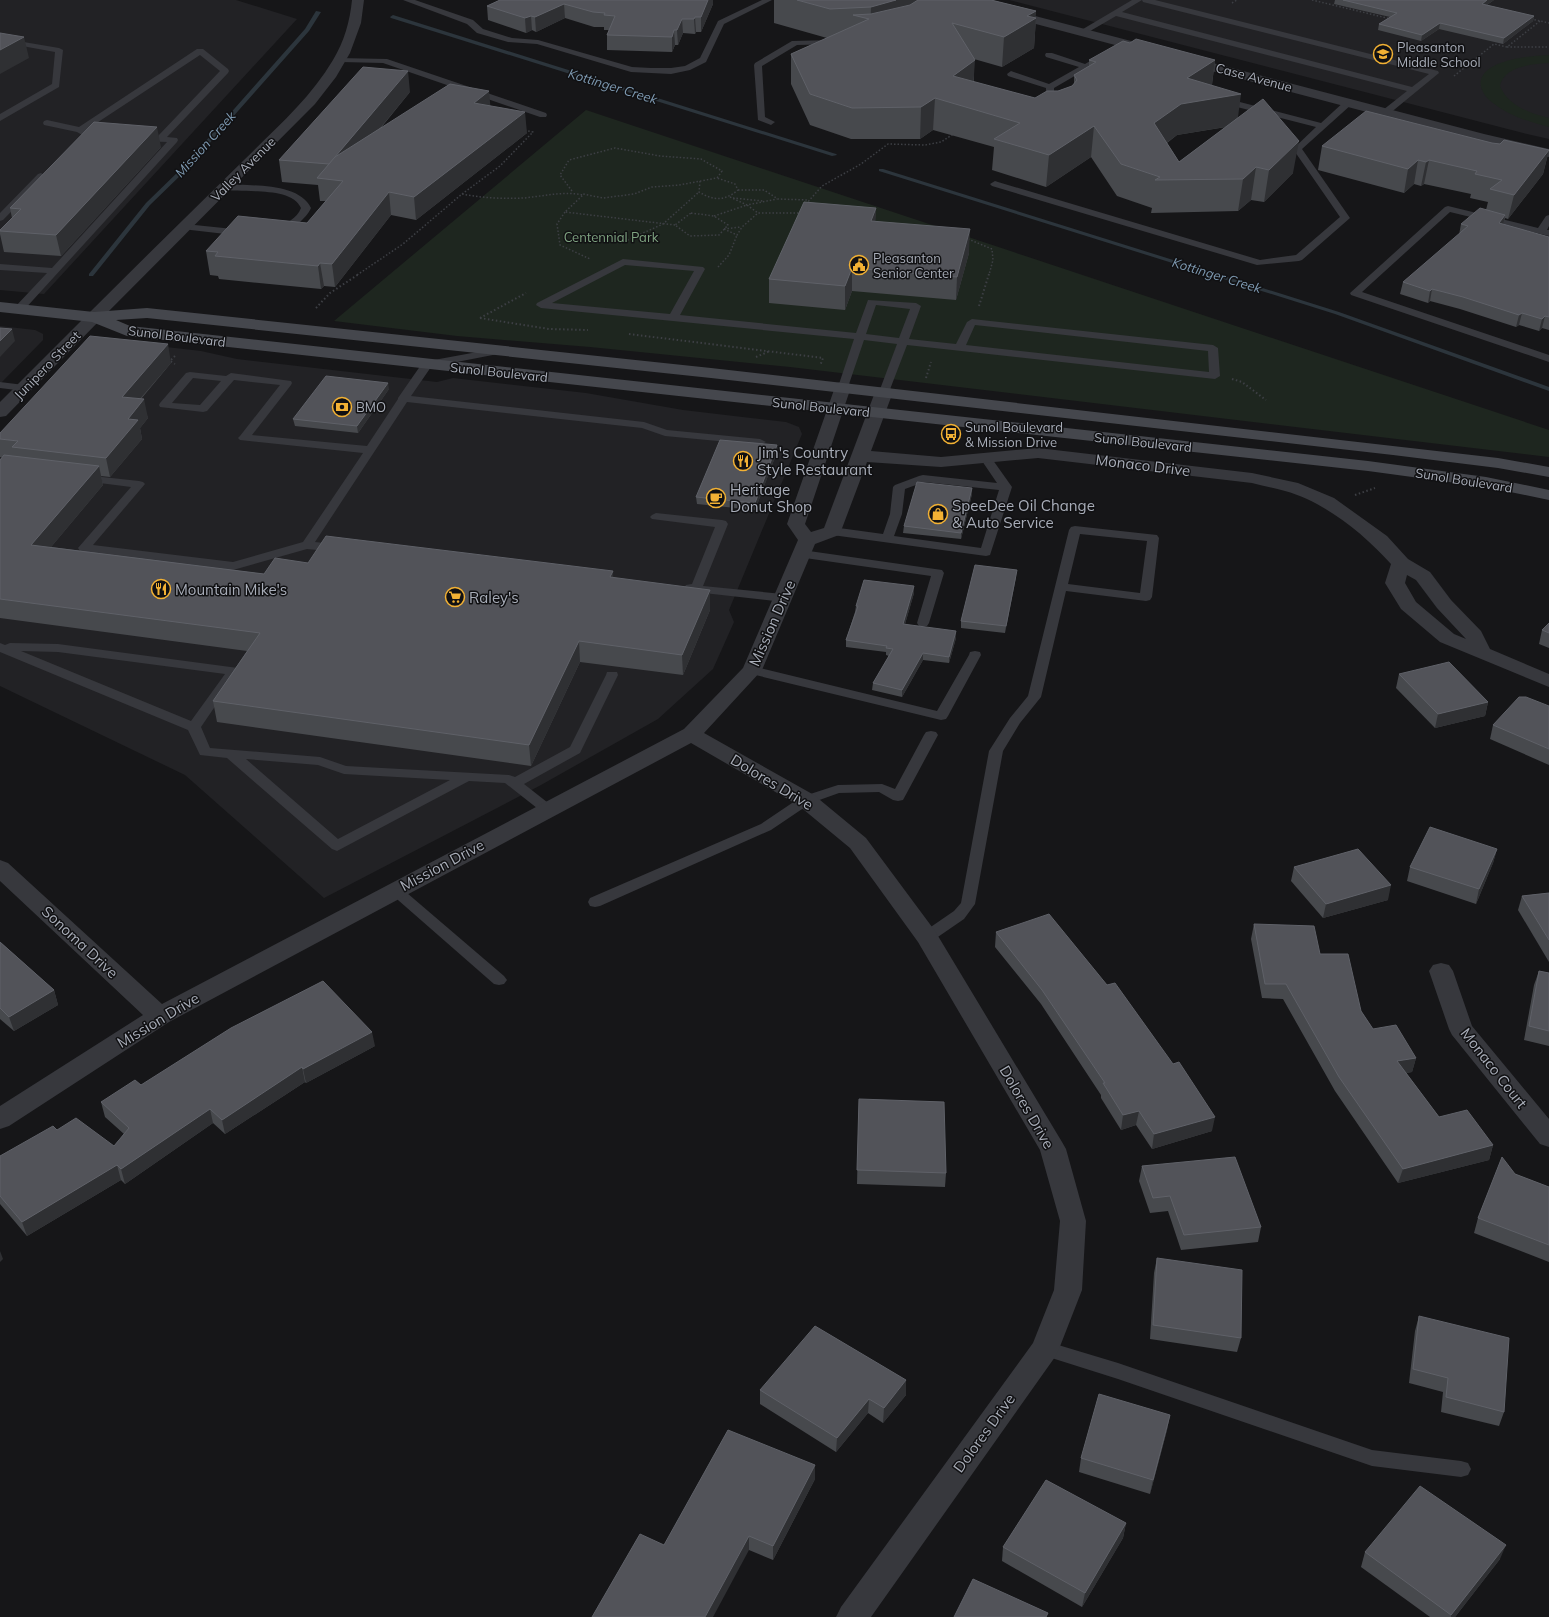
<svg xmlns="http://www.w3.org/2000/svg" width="1549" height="1617" viewBox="0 0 1549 1617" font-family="Mulish,sans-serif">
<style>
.built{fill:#222225}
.green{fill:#1e261f}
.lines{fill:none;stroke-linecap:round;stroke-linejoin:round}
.stream{fill:#2c353c;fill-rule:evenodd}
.path-far1{stroke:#3d3f44;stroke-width:1.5;stroke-dasharray:1.5 2;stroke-linecap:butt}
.path{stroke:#3d3f44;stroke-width:2;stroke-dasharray:1.5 2.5;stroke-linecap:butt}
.service{fill:#37383d;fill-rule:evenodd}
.minor{fill:#37383d;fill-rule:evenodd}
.tertiary{fill:#37383d;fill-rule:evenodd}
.secondary{fill:#45474d;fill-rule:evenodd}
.wall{fill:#47494d;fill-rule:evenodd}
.shaded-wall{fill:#2f3033}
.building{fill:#525359;stroke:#5f6168}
.labels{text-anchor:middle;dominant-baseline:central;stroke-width:3;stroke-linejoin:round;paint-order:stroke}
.far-poi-label{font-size:13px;fill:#a8adb8;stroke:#111113;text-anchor:start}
.far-street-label{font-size:13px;fill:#a8adb8;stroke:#111113}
.far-water-label{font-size:13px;font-style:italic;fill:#7f9bb3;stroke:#111113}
.far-park-label{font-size:13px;fill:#7fa381;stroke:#111113}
.poi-label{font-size:15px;fill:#a8adb8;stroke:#111113;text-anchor:start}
.street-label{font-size:15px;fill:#a8adb8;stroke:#111113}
</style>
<rect width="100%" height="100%" fill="#161618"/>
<!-- built -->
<g class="built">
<polygon points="0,0 236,0 297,19 44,294 0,290"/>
<polygon points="1009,0 1549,0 1549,139 1527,134"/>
<polygon points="0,326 35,330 43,334 43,340 0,384"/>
<polygon points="123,342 201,351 237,359 437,382 453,378 586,393 683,410 786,422 799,427 802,434 729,610 734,622 713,669 658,719 541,785 324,898 185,775 0,686 0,442"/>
</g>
<!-- green -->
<g class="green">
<path d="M1549,55V63C1532,64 1504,66 1500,86C1508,106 1530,113 1549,118V127C1530,122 1509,116 1493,103C1486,98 1479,89 1481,80C1487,59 1531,56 1549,55Z"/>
<polygon points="586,110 1549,430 1549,457 790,367 590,347 457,336 334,321"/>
</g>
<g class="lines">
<!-- stream -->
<g class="stream">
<polygon points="316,11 321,12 309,31 185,171 150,205 93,276 89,276 89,274 146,203 181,169 305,29"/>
<polygon points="393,15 836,154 837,155 832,156 391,18 390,17"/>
<polygon points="879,169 883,169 1339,312 1549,387 1549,391 1335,314 879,171"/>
</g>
<!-- path-far1 -->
<g class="path-far1">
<polyline points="1312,0 1391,19"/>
<polyline points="1232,3 1237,0"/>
<polyline points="1531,19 1549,23"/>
<polyline points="1507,47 1549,47"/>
<polyline points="1452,66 1463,68"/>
<polyline points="1454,76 1494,44 1507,47 1540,21"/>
<path d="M700,181L699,192C714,201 725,201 738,190L735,184L717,178"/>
<polyline points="738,190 764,190 778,199 808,200"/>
<polyline points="572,191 560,175 569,160 615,148 660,156 701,159 722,171 717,178 679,185 652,187 634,194 603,198 583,194"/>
<polyline points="462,194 500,166 533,132 524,130"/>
<polyline points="730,197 747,205 777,199"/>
<polyline points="733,198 763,201"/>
<polyline points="806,204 822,186 861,164 888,144 925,145 941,142 955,133"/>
<polyline points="565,212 557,224 560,245 590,259"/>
<polygon points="691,213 714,216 728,225 719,235 690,236 675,225"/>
<polyline points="714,216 747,205 758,213"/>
<polyline points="724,229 737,235 742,227 758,213 802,213"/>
<polyline points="724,229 741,227"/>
<polyline points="968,239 992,249 993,260 989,275"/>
<polyline points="621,243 663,224 699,192"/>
<polyline points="718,267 729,255 737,235"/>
<path d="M357,275L403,244L462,194C482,198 503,199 524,198C544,196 563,191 583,195L565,212L675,225"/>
</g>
<!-- path -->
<g class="path">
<polyline points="979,306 989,274"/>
<polyline points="316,308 330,293 359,274"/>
<polyline points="480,318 549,329 588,330"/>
<polyline points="480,318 526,293"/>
<polyline points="629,334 823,358 820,366"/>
<polyline points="175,356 170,361 175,364"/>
<polyline points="756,357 770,351"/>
<polyline points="926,378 931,362"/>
<polyline points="1232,379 1242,382 1266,400"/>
<polyline points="1355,495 1375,488"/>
</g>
<!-- service -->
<g class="service">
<polygon points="403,0 415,0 473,20 483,29 512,38 538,40 632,67 651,68 671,68 685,66 700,58 718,21 762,0 772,0 724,24 706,62 690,70 671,74 631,72 537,44 508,42 477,33 467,24"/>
<polygon points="1132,0 1142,0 1122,12 1412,87 1429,74 1143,2 1142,0 1155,0 1438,71 1439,73 1389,114 1386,115 1382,112 1383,110 1407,91 1116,16 1085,34 1082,34 1078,32"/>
<polygon points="0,38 59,48 63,50 59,87 0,121 0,114 52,84 55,52 0,42"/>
<polygon points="835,40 839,42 838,44 797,45 762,66 765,117 775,122 771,125 758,120 754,65 755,63 792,41"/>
<polygon points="197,49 203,49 228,69 229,71 228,73 167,137 177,138 178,140 177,142 23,311 15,311 14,309 15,307 47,273 0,270 0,264 52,268 167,142 141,141 137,138 138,136 158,136 220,71 200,55 86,130 106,133 107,135 106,137 84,136 77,132 44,125 43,123 44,121 47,120 79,127"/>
<polygon points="1046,53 1052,53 1085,64 1102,54 1105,54 1109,56 1054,88 1054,102 1050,105 1046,102 1046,88 1008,76 1007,74 1011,71 1049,84 1079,67 1046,57 1045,55"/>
<polygon points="338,58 387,59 546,113 547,115 546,117 540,117 383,63 341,62 338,62 337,60"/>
<polygon points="1349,99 1352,100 1353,102 1352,104 1302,149 1350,218 1302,260 1299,261 1257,265 992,186 990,184 995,181 998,182 1260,260 1296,255 1340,217 1293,149 1316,127 1229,105 1228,103 1232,100 1321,123 1346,100"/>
<polygon points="41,173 46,176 44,178 3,220 0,221 0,213 38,174"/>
<path d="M225,184C249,186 299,182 311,208C306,219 289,234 276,231L274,229L276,227C286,223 297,219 301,208C291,185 242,194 222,189L220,187Z"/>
<polygon points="1448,206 1538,228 1546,216 1549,215 1549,226 1547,230 1549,230 1549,236 1450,212 1362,292 1549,355 1549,362 1351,295 1350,293 1445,207"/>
<polygon points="185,224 243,230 248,233 243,236 182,229 180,227"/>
<path d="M623,259L703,267L705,269L680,315L856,333L868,300L916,303L921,306L909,339L956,344L967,322L972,319L1213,345L1218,348L1220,376L1215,379L907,345L889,392L884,395L879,392L897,344L864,340L848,387L843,390L838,387L854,339L541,308L536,305L537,303ZM625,265L694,271L670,314L552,303ZM876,305L910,309L899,338L866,334ZM975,325L1208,351L1209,372L966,345Z"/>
<path d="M499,348L504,351L503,353L431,367L411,396L644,422L667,430L760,439L766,442L760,445L665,436L642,428L407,402L315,542L342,545L344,548L342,551L338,552L307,549L233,570L84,552L80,551L78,548L131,487L84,481L80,480L78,478L80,476L84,475L139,481L143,482L145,484L93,545L233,562L303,542L363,453L240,440L238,438L240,436L280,385L234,380L207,411L203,412L160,407L159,405L160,403L186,373L190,372L226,376L231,373L291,381L292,383L291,385L252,435L367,446L398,399V398L423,362ZM193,378L221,381L200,405L172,403Z"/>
<polygon points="0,382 24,385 29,388 24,391 0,388"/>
<path d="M986,455L990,456L1012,487L990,555L986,556L832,535L828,534L826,531L828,528L832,527L883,534L890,514L893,487L895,485L919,476L923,475L997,483L980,458L982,456ZM924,482L999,490L981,548L894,536L902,514L905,489Z"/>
<polygon points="656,513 722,520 726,521 728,524 703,586 783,594 787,595 789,598 787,601 783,602 686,591 684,588 686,585 692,584 715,527 652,519 650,517 652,515"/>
<path d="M1075,526L1157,535L1159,538L1152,597L1150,600L1146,601L1066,591L1041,697L1020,723L1003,751L975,904L964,919L932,941L927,942L922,941L920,937L922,933L954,911L961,903L989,751L1010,718L1028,696L1069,530L1071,527ZM1080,534L1147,541L1140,593L1068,584Z"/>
<polygon points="802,550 942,570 944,573 929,623 927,626 919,626 917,623 931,576 798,557 796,554 798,551"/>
<path d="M0,643L5,645L10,643L58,644L238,668L239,671L201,727L210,748L320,757L346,766L509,775L515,777L570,747L606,675L607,672H617L618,675L580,753L524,784L552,806L554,809L552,812L547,814L542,812L505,783L469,781L337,851L332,849L227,758L200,755L188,730L0,652ZM21,651L58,652L225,674L191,721ZM246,759L318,765L344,774L450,780L338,839Z"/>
<polygon points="975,651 980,652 981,655 948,716 946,719 941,720 747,673 746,670 747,667 752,666 937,711 969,655 970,652"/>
<polygon points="931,731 936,732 938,735 903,800 898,801 893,800 879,792 839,793 811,803 771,830 600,906 595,907 590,906 588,902 590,898 761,824 801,797 838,785 882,784 895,789 924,735 926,732"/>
<polygon points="395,885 400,887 504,976 507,980 504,984 499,985 494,984 390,893 388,890 390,887"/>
<polygon points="1045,1341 1118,1363 1372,1450 1461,1461 1468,1463 1471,1469 1468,1475 1461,1477 1372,1466 1118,1379 1039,1354 1036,1349 1039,1344"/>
</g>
<!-- minor -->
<g class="minor">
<polygon points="94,312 100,314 102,317 100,320 6,416 0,417 0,402 88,314"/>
<path d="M843,382L849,383L851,387L805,524L811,532L824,528L875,392L878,388L884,387L890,388L893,392L871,451L941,457L1038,448L1252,473L1298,483L1334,498L1387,536L1408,559L1430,572L1451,600L1481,631L1490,649L1549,674V687L1440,642L1401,609L1385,583L1391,564C1364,534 1325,502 1285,491C1274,488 1263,486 1252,483L1038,458L941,467L867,462L841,531L839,535L815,544L762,670L704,733L814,795L866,838L935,931L1062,1142L1066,1149L1086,1221L1082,1290L1059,1349L1055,1357L871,1617H836L841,1607L1033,1343L1054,1290L1060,1221L1040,1150L918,942L850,848L798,805L691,743L169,1022L9,1126L0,1129V1106L143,1015L0,881V860L8,863L162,1004L684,729L743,668L798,540L787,524L835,387L837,383ZM1407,575L1416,580L1437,608L1466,639L1454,634L1416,602L1405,583Z"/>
<polygon points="1441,963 1449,965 1453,971 1472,1026 1549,1119 1549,1147 1540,1144 1452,1035 1449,1029 1429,971 1433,965"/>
</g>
<!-- tertiary -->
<g class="tertiary">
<path d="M352,0H364L361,23L350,53L336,77L315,104L100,320L94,322L88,320L86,317L88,314C140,262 192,211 244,160C276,128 310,99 333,60C344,42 350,21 352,0Z"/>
<polygon points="954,0 974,0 1154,47 1155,50 1154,53 1149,54 956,3"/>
<polygon points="1186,56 1484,134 1549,149 1549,157 1477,141 1181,63 1179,60 1181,57"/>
</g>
<!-- secondary -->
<polygon class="secondary" points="0,302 94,312 147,308 711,368 1498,458 1549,467 1549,477 1498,468 1393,455 711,378 147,318 116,320 130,326 1368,461 1486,477 1549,490 1549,500 1486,487 1368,471 127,336 92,322 0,312"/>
</g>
<!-- wall -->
<g class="wall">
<polygon points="500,0 713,0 713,4 701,32 696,32 695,34 683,33 678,45 675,45 672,52 607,50 607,35 609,30 604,30 604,27 594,27 565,18 536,32 532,30 526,33 488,20 487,6"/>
<path d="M774,0H991L1036,11L1035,18H1036L1034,48L1002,67L974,59V82L1035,98L1058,91L1072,86L1074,84V75L1089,66V60L1130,43L1215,60L1212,85L1238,118L1293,173L1264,202L1251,200L1238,211L1151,213L1152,208L1117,196L1091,157L1046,187L992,170L994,147L933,130L920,139H851L810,125L791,84V54L827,38L774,23ZM1226,127L1179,162L1167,143L1177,135Z"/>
<polygon points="1335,0 1494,0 1487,5 1534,16 1533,21 1503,44 1439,29 1421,41 1378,30 1379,24 1390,17 1334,4"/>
<polygon points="410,92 380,129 490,106 527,133 416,220 391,215 335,287 324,286 321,289 219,279 218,276 210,275 206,251 307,223 326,201 320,201 318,185 282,182 279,160"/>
<polygon points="1492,143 1549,150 1543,174 1508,219 1505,218 1503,224 1549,237 1549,330 1542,328 1539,331 1519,325 1516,327 1460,309 1430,301 1428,303 1400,294 1403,282 1459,235 1461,224 1486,210 1488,202 1470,198 1471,194 1424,184 1421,186 1414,184 1404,193 1318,170 1322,146"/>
<polygon points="161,147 61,256 4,252 0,234 0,230 12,218 10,208"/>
<polygon points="876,208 875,221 969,253 956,300 852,291 845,310 769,303 769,279"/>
<polygon points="171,363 141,399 148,418 140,428 142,439 110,477 101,476 103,485 51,547 264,574 308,563 613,571 613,578 710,610 683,675 580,662 531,766 217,722 213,701 247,651 0,618 0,460 2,457 0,457 0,433"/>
<polygon points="389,389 358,433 295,426 293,419"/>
<polygon points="777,452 755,510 697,504 696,497"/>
<polygon points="972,488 972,494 961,539 903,533 904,526"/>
<polygon points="1016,577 1005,633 961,628 961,621"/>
<polygon points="914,593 905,624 956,638 949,663 923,660 902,697 872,690 873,683 889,656 886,655 886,652 846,647 846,640 855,612 856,606"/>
<polygon points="1549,623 1549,648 1539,644 1542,630"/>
<polygon points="1399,674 1488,702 1485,716 1435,728 1396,688"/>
<polygon points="1549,706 1549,765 1490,739 1493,725"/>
<polygon points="1497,849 1493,863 1476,904 1407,881 1410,867"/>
<polygon points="1294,867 1388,900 1323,918 1291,881"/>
<polygon points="1549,893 1549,962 1518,910 1522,896"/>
<polygon points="1254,924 1320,954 1361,1011 1373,1029 1416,1058 1412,1072 1406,1073 1439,1117 1493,1145 1489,1160 1398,1183 1335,1091 1283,999 1262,998 1251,939"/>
<polygon points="996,932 1212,1131 1152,1149 1136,1125 1121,1130 1101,1098 1101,1095 1041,1004 995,947"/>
<polygon points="0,942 54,990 58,1005 14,1031 0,1019"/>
<polygon points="1539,971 1549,973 1549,1046 1524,1040 1534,985"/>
<polygon points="375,1046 306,1083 305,1082 225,1134 213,1123 125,1184 121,1180 27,1236 0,1204 0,1156 57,1130 114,1146 124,1134 105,1117 101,1102 141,1085"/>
<polygon points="859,1099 946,1173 945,1187 857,1184"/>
<polygon points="1142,1166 1261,1227 1258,1242 1181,1250 1168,1211 1150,1213 1139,1181"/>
<polygon points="1515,1174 1549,1187 1549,1262 1474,1233 1478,1218"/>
<polygon points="1157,1258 1241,1338 1237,1352 1150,1339 1154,1273"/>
<polygon points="1419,1316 1504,1412 1499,1426 1441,1412 1443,1392 1409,1383 1415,1331"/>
<polygon points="760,1390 906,1395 883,1423 868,1413 836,1452 760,1404"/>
<polygon points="1170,1415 1167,1430 1150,1494 1079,1472 1081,1458"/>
<polygon points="815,1479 773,1560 749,1550 664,1545"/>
<polygon points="1126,1523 1123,1538 1082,1607 1002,1561 1003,1547"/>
<polygon points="1365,1552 1500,1559 1455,1617 1430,1617 1361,1567"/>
</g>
<!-- shaded-wall -->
<g class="shaded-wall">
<polygon points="708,0 713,0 713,4 701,32 701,17"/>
<polygon points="896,0 926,0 870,37 871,7"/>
<polygon points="1487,0 1494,0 1481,9 1482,4"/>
<polygon points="564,4 565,18 536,32 535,17"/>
<polygon points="1036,11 1035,19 1036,18 1034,48 1002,67 1004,37 1027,16"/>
<polygon points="531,16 532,30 526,33 525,18"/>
<polygon points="1534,16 1533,21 1503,44 1504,38"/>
<polygon points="695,17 696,32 695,34 694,19"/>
<polygon points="682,19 683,33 678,45 677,30"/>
<polygon points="1440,23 1439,29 1421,41 1422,35"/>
<polygon points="674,30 675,45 672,52 672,37"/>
<polygon points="24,37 29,58 0,74 0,50"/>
<polygon points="975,60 973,90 953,76"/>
<polygon points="1215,60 1211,91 1241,94 1237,125 1177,135 1150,155 1154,123 1187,78"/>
<polygon points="408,71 410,92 337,180 329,164"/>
<polygon points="489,91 491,113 474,103"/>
<polygon points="935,98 933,130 920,139 921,107"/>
<polygon points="525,112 527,133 416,220 414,197"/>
<polygon points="1094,126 1091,157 1046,187 1049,155"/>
<polygon points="157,127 161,147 61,256 56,235"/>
<polygon points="1299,141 1293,173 1264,202 1269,170"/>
<polygon points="1549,150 1543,174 1508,219 1514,195"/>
<polygon points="1418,160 1414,184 1404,193 1408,169"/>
<polygon points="1429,160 1424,184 1421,186 1426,162"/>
<polygon points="1256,167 1251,200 1238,211 1243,179"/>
<polygon points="389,192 391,215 335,287 332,264"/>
<polygon points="876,208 875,231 871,221"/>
<polygon points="1505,215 1503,226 1499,223"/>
<polygon points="970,229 969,253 956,300 957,277"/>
<polygon points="320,263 324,286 321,289 318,266"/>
<polygon points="852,268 852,291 845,310 845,286"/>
<polygon points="1432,289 1430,301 1428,303 1430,291"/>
<polygon points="1522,313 1519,325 1516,327 1519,315"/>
<polygon points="1545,316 1542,328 1539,331 1542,319"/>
<polygon points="12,329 15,341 0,357 0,341"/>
<polygon points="168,344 171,363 126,415 122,397"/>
<polygon points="388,383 389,389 358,433 357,426"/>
<polygon points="144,399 148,418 140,428 142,439 110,477 106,458 128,419"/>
<polygon points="777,445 777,452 755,510 755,503"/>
<polygon points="99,466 103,485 36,565 31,545"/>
<polygon points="972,488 972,494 961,539 961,533"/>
<polygon points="1017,570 1016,577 1005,633 1006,626"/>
<polygon points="613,571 614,591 610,577"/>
<polygon points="914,586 914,593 903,631 903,624"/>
<polygon points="710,590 710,610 683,675 682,655"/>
<polygon points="956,631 956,638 949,663 949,657"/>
<polygon points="579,641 580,662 531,766 529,745"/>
<polygon points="923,653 923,660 902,697 902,690"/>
<polygon points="1488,702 1485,716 1435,728 1438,714"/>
<polygon points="1497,849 1493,863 1476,904 1479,889"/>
<polygon points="1391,885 1388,900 1323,918 1326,904"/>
<polygon points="54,990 58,1005 14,1031 9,1017"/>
<polygon points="372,1032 375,1046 306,1083 303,1069"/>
<polygon points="1416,1058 1412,1072 1394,1075 1397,1061"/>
<polygon points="302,1067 305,1082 225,1134 222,1120"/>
<polygon points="210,1109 213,1123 125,1184 121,1169"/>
<polygon points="1139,1111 1136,1125 1121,1130 1123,1115"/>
<polygon points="1215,1117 1212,1131 1152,1149 1154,1134"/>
<polygon points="1493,1145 1489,1160 1398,1183 1403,1169"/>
<polygon points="117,1165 121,1180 27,1236 22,1222"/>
<polygon points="0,1251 3,1259 0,1262"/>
<polygon points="906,1380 906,1395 883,1423 884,1408"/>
<polygon points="869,1399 868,1413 836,1452 837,1438"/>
<polygon points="1170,1415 1167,1430 1150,1494 1153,1480"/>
<polygon points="815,1465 815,1479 773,1560 773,1546"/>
<polygon points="1126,1523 1123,1538 1082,1607 1085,1593"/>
<polygon points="749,1536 749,1550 713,1617 705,1617"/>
<polygon points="1506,1545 1500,1559 1455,1617 1451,1617 1451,1615"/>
</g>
<!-- building -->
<g class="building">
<polygon points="500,0 708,0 701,17 695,17 694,19 682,19 677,30 674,30 672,37 607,35 615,16 604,15 605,13 593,12 564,4 535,17 531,16 525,18 487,6"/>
<polygon points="797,0 896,0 871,7 830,9"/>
<polygon points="918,0 991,0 1036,11 1027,16 1036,18 1004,37 952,23 975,60 953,76 1035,98 1047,91 1058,91 1072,86 1077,80 1074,75 1096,62 1089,60 1123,41 1130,43 1136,39 1215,60 1187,78 1241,94 1181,104 1154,123 1179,162 1263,99 1299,141 1269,170 1256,167 1243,179 1155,180 1160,177 1121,164 1094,126 1049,155 994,139 1020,123 935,98 921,107 852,108 810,94 791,54 869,19 853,15 871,14 910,5"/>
<polygon points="1343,0 1487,0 1482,4 1534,16 1504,38 1440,23 1422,35 1379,24 1397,13"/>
<polygon points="0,33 24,37 0,50"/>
<polygon points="363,67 408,71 329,164 279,160"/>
<polygon points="450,84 489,91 474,103 525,112 414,197 389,192 332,264 320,263 318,266 215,256 218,252 206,251 238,216 307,223 343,181 317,178 335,157"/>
<polygon points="1366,111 1492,143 1500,144 1504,140 1549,150 1514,195 1490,189 1502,180 1475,174 1477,171 1429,160 1426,162 1418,160 1408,169 1322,146"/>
<polygon points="94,122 157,127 56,235 0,231 0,230 21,209 10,208"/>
<polygon points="804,202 876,208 871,221 970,229 957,277 852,268 845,286 769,279"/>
<polygon points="1480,208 1505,215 1499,223 1549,237 1549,317 1545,316 1542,319 1522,313 1519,315 1463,297 1432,289 1430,291 1403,282 1468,226 1461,224"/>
<polygon points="0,328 12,329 0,341"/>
<polygon points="90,336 168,344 122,397 144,399 128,419 138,420 106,458 12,447 18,441 0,439 0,433"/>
<polygon points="326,376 388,383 357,426 293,419"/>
<polygon points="720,440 777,445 755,503 696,497"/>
<polygon points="4,455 99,466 31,545 264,574 275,558 308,563 326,536 613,571 610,577 710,590 682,655 579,641 529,745 213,701 260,633 0,599 0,460"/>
<polygon points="917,482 972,488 961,533 904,526"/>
<polygon points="975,565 1017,570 1006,626 961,621"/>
<polygon points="864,580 914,586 903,624 956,631 949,657 923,653 902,690 873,683 893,649 886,648 887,646 846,640 858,606 856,606"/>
<polygon points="1549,623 1549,633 1542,630"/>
<polygon points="1449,662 1488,702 1438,714 1399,674"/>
<polygon points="1519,697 1526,697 1549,706 1549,749 1493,725"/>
<polygon points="1430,827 1497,849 1479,889 1410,867"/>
<polygon points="1358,849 1391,885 1326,904 1294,867"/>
<polygon points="1549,893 1549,940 1522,896"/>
<polygon points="1049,914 1107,985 1115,983 1173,1064 1179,1062 1215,1117 1154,1134 1139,1111 1123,1115 1103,1083 1105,1083 1042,990 996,932"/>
<polygon points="1254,924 1314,926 1320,954 1348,954 1361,1011 1373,1029 1396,1025 1416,1058 1397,1061 1439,1117 1467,1110 1493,1145 1403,1169 1339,1077 1286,984 1265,984"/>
<polygon points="0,942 54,990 9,1017 0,1008"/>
<polygon points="1539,971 1549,973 1549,1031 1529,1026"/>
<polygon points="323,981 372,1032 303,1069 302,1067 222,1120 210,1109 121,1169 117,1165 22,1222 0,1196 0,1156 53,1126 57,1130 76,1118 114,1146 129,1128 101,1102 135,1080 141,1085 231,1028"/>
<polygon points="859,1099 944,1102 946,1173 857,1170"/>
<polygon points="1235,1157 1261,1227 1184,1235 1170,1196 1153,1198 1142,1166"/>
<polygon points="1502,1157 1515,1174 1549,1187 1549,1245 1478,1218"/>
<polygon points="1157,1258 1242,1270 1241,1338 1153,1325"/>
<polygon points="1419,1316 1509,1338 1504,1412 1446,1397 1448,1378 1413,1369"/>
<polygon points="815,1326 906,1380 884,1408 869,1399 837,1438 760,1390"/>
<polygon points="1099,1394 1170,1415 1153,1480 1081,1458"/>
<polygon points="728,1430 815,1465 773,1546 749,1536 705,1617 592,1617 640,1534 664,1545"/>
<polygon points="1046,1480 1126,1523 1085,1593 1003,1547"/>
<polygon points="1420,1486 1506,1545 1451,1615 1365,1552"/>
<polygon points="973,1579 1048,1613 1046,1617 954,1617"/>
</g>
<!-- icons -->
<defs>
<g id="school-ring" transform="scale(1)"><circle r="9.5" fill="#111113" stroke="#f2b134" stroke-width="1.5"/><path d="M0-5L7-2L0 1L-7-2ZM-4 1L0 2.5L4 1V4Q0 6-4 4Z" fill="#f2b134"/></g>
<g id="civic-ring" transform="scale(1)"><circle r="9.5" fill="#111113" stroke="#f2b134" stroke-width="1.5"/><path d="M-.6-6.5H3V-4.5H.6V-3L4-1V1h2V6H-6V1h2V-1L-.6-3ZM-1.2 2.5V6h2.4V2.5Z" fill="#f2b134"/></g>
<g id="bank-ring" transform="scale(1)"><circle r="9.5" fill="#111113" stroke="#f2b134" stroke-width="1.5"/><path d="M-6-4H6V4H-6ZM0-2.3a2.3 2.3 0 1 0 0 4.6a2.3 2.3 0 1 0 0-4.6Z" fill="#f2b134"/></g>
<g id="bus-ring" transform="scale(1)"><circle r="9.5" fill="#111113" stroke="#f2b134" stroke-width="1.5"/><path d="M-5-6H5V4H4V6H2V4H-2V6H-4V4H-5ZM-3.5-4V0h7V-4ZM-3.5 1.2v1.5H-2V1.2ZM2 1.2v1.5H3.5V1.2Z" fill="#f2b134"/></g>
<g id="restaurant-ring" transform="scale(1)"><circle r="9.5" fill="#111113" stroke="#f2b134" stroke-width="1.5"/><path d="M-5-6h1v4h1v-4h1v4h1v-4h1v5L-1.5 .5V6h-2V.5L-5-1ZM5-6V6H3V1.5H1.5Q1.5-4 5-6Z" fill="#f2b134"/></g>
<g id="cafe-ring" transform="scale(1)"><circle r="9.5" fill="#111113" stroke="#f2b134" stroke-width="1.5"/><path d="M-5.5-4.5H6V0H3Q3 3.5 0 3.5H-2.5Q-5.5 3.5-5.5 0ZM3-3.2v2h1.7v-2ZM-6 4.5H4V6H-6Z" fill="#f2b134"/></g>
<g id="shop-ring" transform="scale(1)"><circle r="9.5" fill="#111113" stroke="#f2b134" stroke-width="1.5"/><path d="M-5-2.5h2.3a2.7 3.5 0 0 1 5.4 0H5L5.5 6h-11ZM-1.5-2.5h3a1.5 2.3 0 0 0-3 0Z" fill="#f2b134"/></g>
<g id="supermarket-ring" transform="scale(1)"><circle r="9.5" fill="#111113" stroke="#f2b134" stroke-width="1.5"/><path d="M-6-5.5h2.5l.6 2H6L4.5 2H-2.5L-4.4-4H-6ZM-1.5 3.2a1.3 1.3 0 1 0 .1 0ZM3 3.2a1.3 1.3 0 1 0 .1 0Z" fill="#f2b134"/></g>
</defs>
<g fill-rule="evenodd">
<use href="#school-ring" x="1383" y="54"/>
<use href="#civic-ring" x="859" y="265"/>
<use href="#bank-ring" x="342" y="407"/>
<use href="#bus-ring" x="951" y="434"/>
<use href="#restaurant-ring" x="743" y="461"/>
<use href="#cafe-ring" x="716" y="498"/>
<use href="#shop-ring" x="938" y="514"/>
<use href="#restaurant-ring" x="161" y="589"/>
<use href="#supermarket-ring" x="455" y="597"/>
</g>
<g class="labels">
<!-- far-poi labels -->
<g class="far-poi-label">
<text x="1397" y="47">Pleasanton<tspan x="1397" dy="15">Middle School</tspan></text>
<text x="873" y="258">Pleasanton<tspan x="873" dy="15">Senior Center</tspan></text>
<text x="356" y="407">BMO</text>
<text x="965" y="427">Sunol Boulevard<tspan x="965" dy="15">&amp; Mission Drive</tspan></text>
</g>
<!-- far-street labels -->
<g class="far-street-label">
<text transform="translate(1254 77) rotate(15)">Case Avenue</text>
<text transform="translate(243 169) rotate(-45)">Valley Avenue</text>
<text transform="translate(177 336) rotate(7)">Sunol Boulevard</text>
<text transform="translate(47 365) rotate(-46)">Junipero Street</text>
<text transform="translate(499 372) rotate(6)">Sunol Boulevard</text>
<text transform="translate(821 407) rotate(6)">Sunol Boulevard</text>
<text transform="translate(1143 442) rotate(6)">Sunol Boulevard</text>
<text transform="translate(1464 480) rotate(9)">Sunol Boulevard</text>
</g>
<!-- far-water labels -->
<g class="far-water-label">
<text transform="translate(613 86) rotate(17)">Kottinger Creek</text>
<text transform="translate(205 144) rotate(-48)">Mission Creek</text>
<text transform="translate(1217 275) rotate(17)">Kottinger Creek</text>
</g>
<!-- far-park labels -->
<g class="far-park-label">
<text x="611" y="237">Centennial Park</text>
</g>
<!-- poi labels -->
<g class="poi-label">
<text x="757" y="452">Jim's Country<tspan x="757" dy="17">Style Restaurant</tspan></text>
<text x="730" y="489">Heritage<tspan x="730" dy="17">Donut Shop</tspan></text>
<text x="952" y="505">SpeeDee Oil Change<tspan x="952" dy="17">&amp; Auto Service</tspan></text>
<text x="175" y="589">Mountain Mike's</text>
<text x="469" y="597">Raley's</text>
</g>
<!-- street labels -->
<g class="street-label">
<text transform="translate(1143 465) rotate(7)">Monaco Drive</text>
<text transform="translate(772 623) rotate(-66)">Mission Drive</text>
<text transform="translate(772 782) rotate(31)">Dolores Drive</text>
<text transform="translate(442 865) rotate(-28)">Mission Drive</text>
<text transform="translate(80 942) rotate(43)">Sonoma Drive</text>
<text transform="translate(158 1020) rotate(-31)">Mission Drive</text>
<text transform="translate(1494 1068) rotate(52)">Monaco Court</text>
<text transform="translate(1027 1107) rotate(60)">Dolores Drive</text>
<text transform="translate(984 1433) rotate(-54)">Dolores Drive</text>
</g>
</g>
</svg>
